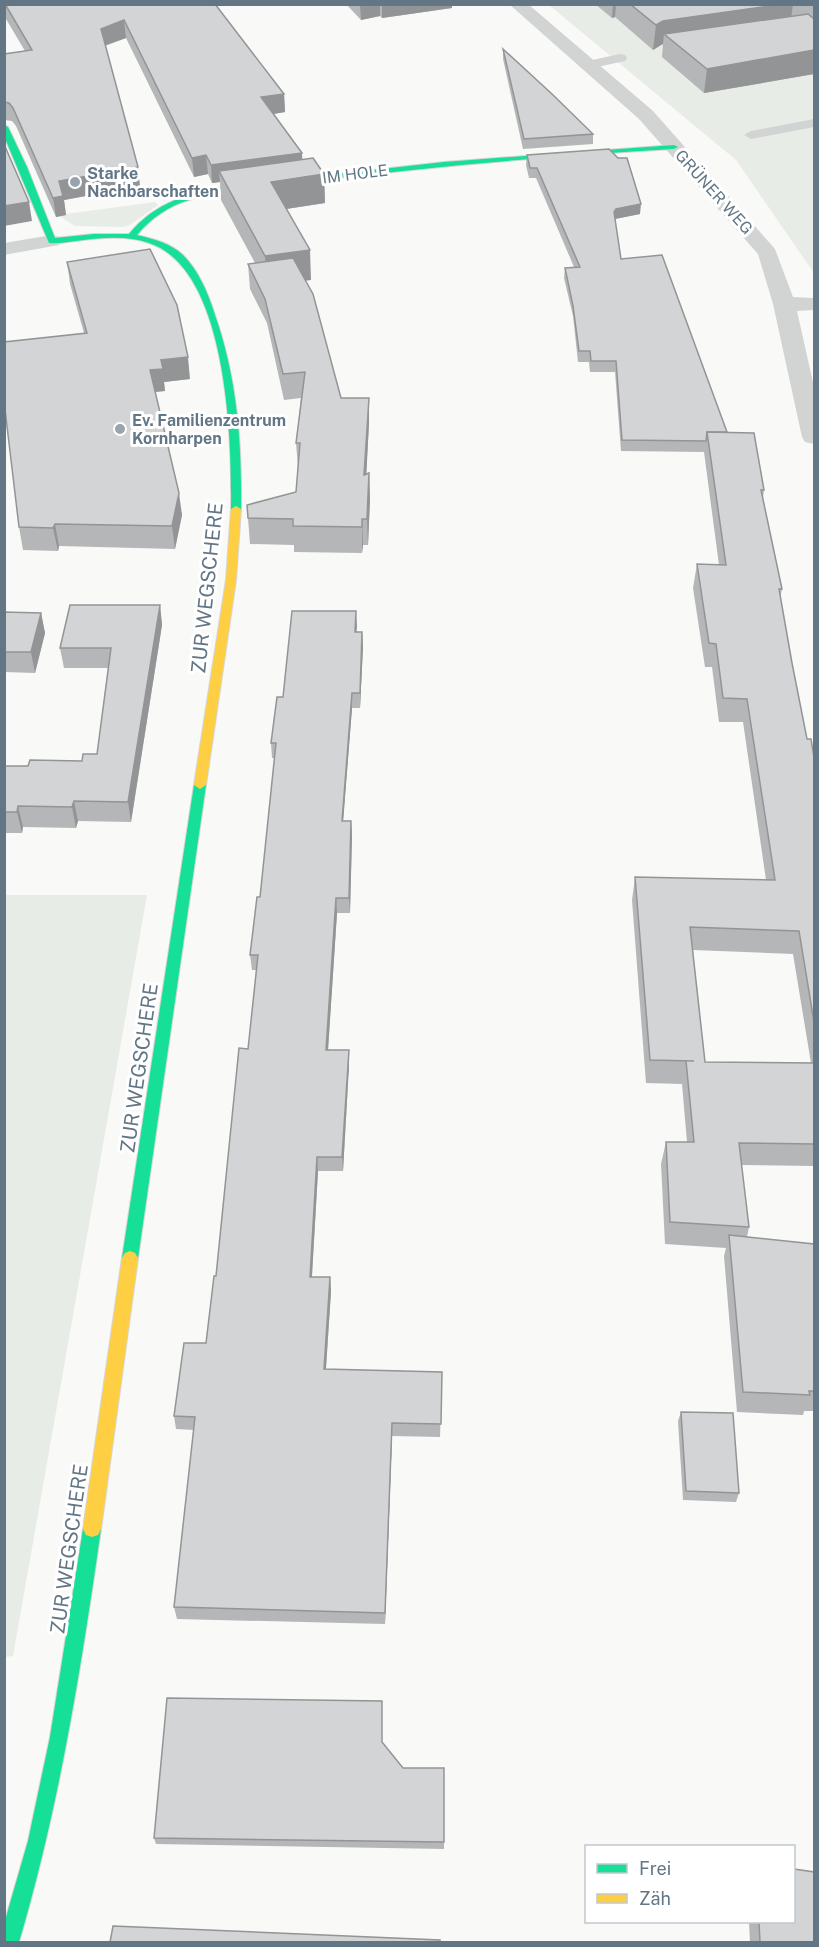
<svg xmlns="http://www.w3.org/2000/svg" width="819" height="1947" viewBox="0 0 819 1947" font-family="'Public Sans',sans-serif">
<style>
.green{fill:#e8ece6}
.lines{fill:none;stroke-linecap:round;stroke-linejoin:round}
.fast-casing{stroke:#d5d6d7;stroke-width:2}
.slow-casing{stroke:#d5d6d7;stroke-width:2}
.lane{fill:#d2d3d3;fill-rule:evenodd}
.street{fill:#d2d3d3;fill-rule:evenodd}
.fast{fill:#16e098;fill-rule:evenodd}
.slow{fill:#ffcf43;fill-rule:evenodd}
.wall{fill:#b5b6b7;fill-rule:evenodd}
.shaded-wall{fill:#939495}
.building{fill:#d2d4d5;stroke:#939495;stroke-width:1.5}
.poi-dot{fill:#97a4ad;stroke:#fff;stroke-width:2}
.labels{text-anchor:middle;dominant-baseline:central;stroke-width:6;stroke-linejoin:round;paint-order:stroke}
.far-poi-label{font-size:16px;font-weight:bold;fill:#627685;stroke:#fff;text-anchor:start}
.far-street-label{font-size:16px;fill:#627685;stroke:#fff}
.street-label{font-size:20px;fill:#627685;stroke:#fff}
</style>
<rect width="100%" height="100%" fill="#f9f9f8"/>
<!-- green -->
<g class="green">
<polygon points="549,5 814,5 814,273 736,160"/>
<polygon points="155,202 158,205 130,225 123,227 75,226 58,215"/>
<polygon points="5,895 147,895 13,1656 5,1657"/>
</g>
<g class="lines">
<!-- fast casing -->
<g class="fast-casing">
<g id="fast">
<path d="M4,125L8,127L27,167L55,238L94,234H129C155,202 191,192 229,186L444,162L674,145L678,147L674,149C554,156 435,166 315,181C274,187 229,187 189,200C169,206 151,218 137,235C154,239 170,243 183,255C199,271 208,293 215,315C237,378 242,442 241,509L236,512L231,509C232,440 228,269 149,243C126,235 100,238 76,241C67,242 58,244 49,243L4,136Z"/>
<polygon points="200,781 206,785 138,1258 135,1263 130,1265 125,1263 122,1258 194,785"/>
<path d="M92,1521L98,1523L101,1529C81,1669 59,1807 19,1942H4V1924L28,1841L50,1737L83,1529L86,1523Z"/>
</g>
</g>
<!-- slow casing -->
<g class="slow-casing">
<g id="slow">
<polygon points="236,506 241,509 236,580 206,785 200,789 194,785 226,580 231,509"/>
<polygon points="130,1251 135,1253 138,1258 101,1529 98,1535 92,1537 86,1535 83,1529 122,1258 125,1253"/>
</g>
</g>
<!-- lane -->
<g class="lane">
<polygon points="620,54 625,55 627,58 625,61 588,69 581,65 583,62"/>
<polygon points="814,119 814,127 751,139 744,135 751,131"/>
</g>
<!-- street -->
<g class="street">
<polygon points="509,4 528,4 653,111 775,249 793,297 814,298 814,310 797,311 814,387 814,444 805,442 802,437 773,304 758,254 639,119"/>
<polygon points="52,235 59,237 62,241 59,245 4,255 4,243"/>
</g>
<!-- fast -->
<use href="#fast" class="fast"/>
<!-- slow -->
<use href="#slow" class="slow"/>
</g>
<!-- wall -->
<g class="wall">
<polygon points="4,4 215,4 284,94 285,112 273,114 302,160 324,174 325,203 286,209 311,280 305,280 341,398 369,398 369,423 366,474 369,473 370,499 368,545 363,545 362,553 294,552 294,545 250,544 247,505 296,492 298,468 296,443 301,398 284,400 267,323 250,289 248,264 255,263 221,200 220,182 212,183 208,174 194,177 126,38 105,46 140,186 64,200 66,215 56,217 16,126 12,121 4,120 4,54 25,51 6,19"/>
<polygon points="346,4 454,4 452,5 452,8 382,18 380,16 361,20"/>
<polygon points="595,4 814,4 814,18 813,18 814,19 814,74 704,93 662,57 663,44 661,45 653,50 615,17 612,18"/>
<polygon points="503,49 593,134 593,144 523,149 503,59"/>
<path d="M527,155L640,214L615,219L621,259L727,432L764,490L763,498L782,589L780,599L792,663L807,739L814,757V1166L741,1165L749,1227L747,1237L814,1244V1411H804L803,1415L737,1412L724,1256L726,1248L665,1244L661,1164L666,1142H687L682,1084L646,1083L632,900L635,877L766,880L743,722H719L712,667H705L693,588L697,564L719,565L704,452L621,451L615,372H590L589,362H578L573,316L564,278L565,268L574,267L536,178H529L526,165ZM693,950L793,954L811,1063L705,1062Z"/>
<polygon points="67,262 190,379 164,382 165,391 155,392 182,515 175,549 59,546 58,551 23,550 19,527 84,333 70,284"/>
<polygon points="160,605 162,625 131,822 78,821 76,828 23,827 22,833 4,833 4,766 28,766 82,761 97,754 108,668 64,668 60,648"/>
<polygon points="4,612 41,613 45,633 35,673 4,672"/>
<polygon points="357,626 356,632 362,632 363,647 360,708 352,708 343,821 351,821 352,836 350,913 337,913 328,1050 349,1050 349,1065 343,1171 318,1171 312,1277 330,1277 331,1291 326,1369 442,1372 440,1437 392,1436 385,1624 177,1619 174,1607 194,1430 176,1429 174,1416 206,1343 216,1276 248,1049 257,970 252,970 250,955 260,897 275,758 272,758 271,743 283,697"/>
<polygon points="681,1412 739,1493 736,1502 683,1500 678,1421"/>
<polygon points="382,1743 444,1842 444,1849 156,1844 154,1838"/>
<polygon points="749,1922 794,1922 814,1942 750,1942"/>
</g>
<!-- shaded-wall -->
<g class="shaded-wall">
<polygon points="360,4 380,4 380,16 361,20"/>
<polygon points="382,4 454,4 452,5 452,8 382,18"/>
<polygon points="613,4 616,4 615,17 612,18"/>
<polygon points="783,4 793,4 790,27 664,34 663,44 661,45 653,50 656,25 663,21"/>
<polygon points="124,20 126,38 103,46 101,29"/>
<polygon points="814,50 814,74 704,93 707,69"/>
<polygon points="284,94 285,112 262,116 261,97"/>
<polygon points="302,153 303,172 219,171 220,182 212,183 211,165"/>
<polygon points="206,155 208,174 194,177 192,158"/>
<polygon points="138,167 140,186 64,200 66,215 56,217 53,198 59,181"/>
<polygon points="324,174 325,203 273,211 271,182"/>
<polygon points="29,202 32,221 4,226 4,206"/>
<polygon points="641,204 640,214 615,219 614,212 616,209"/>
<polygon points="310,250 311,280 267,286 265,256"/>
<polygon points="188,357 190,379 164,382 165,391 153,392 150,370 161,360"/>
<polygon points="369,398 369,423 365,501 364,475"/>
<polygon points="369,473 370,499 368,545 367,519"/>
<polygon points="179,493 182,515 175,549 172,526"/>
<polygon points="362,519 363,545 362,553"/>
<polygon points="55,524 59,546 58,551 53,528"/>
<polygon points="160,605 162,625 131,822 128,802"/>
<polygon points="356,611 357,626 355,647 355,632"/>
<polygon points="41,613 45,633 35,673 31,652"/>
<polygon points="362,632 363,647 360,708 360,693"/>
<polygon points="352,693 352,708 342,836 342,821"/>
<polygon points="74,801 78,821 76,828 72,807"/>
<polygon points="18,806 23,827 22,833 17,812"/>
<polygon points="351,821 352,836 350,913 349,898"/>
<polygon points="336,898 337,913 327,1065 326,1050"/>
<polygon points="349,1050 349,1065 343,1171 342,1157"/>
<polygon points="317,1157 318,1171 311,1291 310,1277"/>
<polygon points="330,1277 331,1291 325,1382 324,1369"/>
<polygon points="392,1423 392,1436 385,1624 385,1613"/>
</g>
<!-- building -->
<g class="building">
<polygon points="5,4 215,4 284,94 261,97 302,153 211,165 206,155 192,158 124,20 101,29 138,167 59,181 63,196 53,198 13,108 9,103 4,102 4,54 32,50"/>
<polygon points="630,4 783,4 663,21 656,25"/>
<polygon points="808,14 814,19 814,50 707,69 664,34"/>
<polygon points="503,49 552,94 593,134 524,139"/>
<polygon points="4,144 29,202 4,206"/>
<polygon points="609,149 618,158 627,158 641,204 616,209 614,212 621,259 662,255 727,432 707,432 706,441 622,440 616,361 591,361 590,351 579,351 573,306 565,268 580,267 537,168 530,168 527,155"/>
<polygon points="313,158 324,174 271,182 310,250 265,256 219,171"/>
<polygon points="150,249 177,305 188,357 161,360 163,369 150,370 179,493 172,526 55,524 53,528 19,527 4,401 4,342 87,333 67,262"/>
<polygon points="293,258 313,294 341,398 369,398 364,475 369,473 367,519 362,519 362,527 293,526 293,519 248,518 247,505 296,492 300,443 296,443 305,372 283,374 265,299 248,264"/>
<polygon points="707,432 754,433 764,490 761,490 782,589 779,589 792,663 807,739 811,739 814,757 814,1022 799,931 690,927 705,1062 814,1063 814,1144 739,1143 749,1227 670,1222 666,1142 694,1142 686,1061 694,1061 650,1060 635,877 775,880 747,699 723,698 716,644 709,643 697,564 726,565"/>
<polygon points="70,605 160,605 128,802 74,801 72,807 18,806 17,812 4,812 4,766 28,766 30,760 82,761 83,754 97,754 111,648 60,648"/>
<polygon points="292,611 356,611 355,632 362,632 360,693 352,693 342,821 351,821 349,898 336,898 326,1050 349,1050 342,1157 317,1157 310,1277 330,1277 324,1369 442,1372 441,1424 392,1423 385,1613 174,1607 195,1417 174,1416 184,1343 206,1343 214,1276 216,1276 239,1048 248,1049 258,955 250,955 257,897 260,897 276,743 271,743 277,697 283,697"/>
<polygon points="4,612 41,613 31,652 4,652"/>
<polygon points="729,1235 814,1244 814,1391 809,1391 810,1395 743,1392"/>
<polygon points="681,1412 733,1413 739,1493 686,1491"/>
<polygon points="167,1698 382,1701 382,1742 403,1768 444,1768 444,1842 154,1838"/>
<polygon points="794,1869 814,1872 814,1942 760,1942 759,1922 794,1922"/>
<polygon points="113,1926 440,1940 440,1942 110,1942"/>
</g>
<!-- markers -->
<g class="poi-dot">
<circle cx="75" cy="182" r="6"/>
<circle cx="120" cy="429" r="6"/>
</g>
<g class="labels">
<!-- far-poi labels -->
<g class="far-poi-label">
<text x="87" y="173">Starke<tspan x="87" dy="18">Nachbarschaften</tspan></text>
<text x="132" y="420">Ev. Familienzentrum<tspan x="132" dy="18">Kornharpen</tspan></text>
</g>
<!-- far-street labels -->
<g class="far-street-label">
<text transform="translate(355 174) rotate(-7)">IM HOLE</text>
<text transform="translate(714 192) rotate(48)">GRÜNER WEG</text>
</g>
<!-- street labels -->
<g class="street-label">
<text transform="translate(207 588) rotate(-84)">ZUR WEGSCHERE</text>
<text transform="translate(139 1068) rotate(-82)">ZUR WEGSCHERE</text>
<text transform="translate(69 1549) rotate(-82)">ZUR WEGSCHERE</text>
</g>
</g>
<!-- border -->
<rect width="819" height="1947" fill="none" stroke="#627685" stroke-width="12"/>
<!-- legend -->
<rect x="585" y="1845" width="210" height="78" fill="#ffffff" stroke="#c0c8ce" stroke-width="1.5"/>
<rect x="597" y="1864" width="30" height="9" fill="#16e098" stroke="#c0c8ce" stroke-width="1.5"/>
<text x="639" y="1875" font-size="18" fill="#627685">Frei</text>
<rect x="597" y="1894" width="30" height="9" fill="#ffcf43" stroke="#c0c8ce" stroke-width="1.5"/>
<text x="639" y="1905" font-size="18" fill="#627685">Zäh</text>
</svg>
